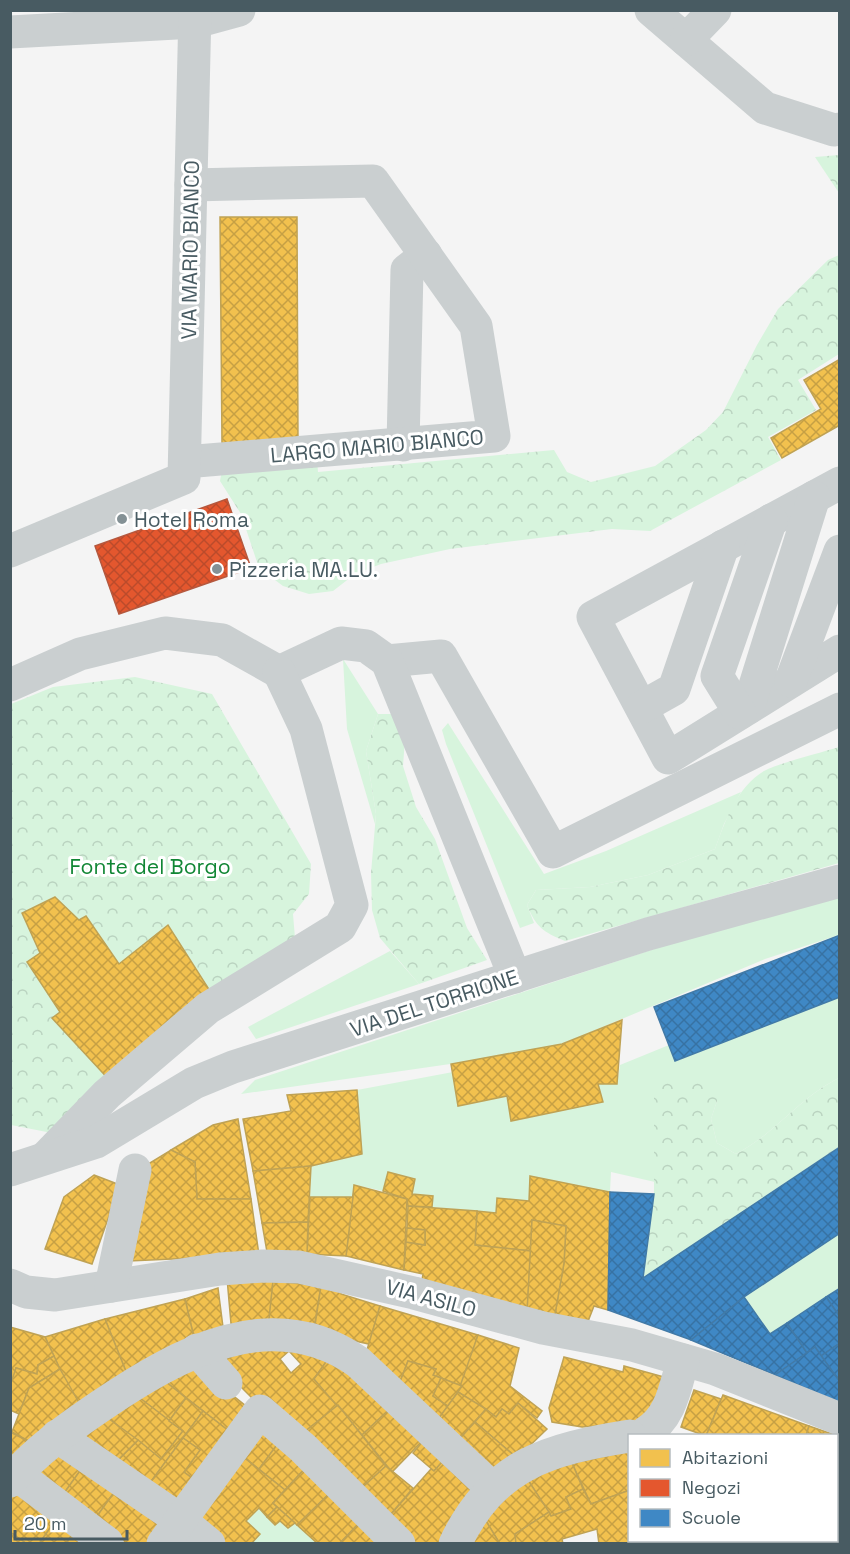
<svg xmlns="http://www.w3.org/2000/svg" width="850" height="1554" viewBox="0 0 850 1554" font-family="'Space Grotesk',sans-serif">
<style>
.green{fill:#d7f4dd}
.forest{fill:url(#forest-crowns)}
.homes{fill:url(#homes-cross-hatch);stroke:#bfa254;stroke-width:1.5;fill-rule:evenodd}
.shops{fill:url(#shops-cross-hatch);stroke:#b5583e;stroke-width:1.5}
.schools{fill:url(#schools-cross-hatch);stroke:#427aa7;stroke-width:1.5}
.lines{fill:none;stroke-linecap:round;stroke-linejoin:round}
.minor{stroke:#cacfd0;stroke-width:33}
.poi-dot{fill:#849195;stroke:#fff;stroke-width:2}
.labels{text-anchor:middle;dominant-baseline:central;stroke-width:6;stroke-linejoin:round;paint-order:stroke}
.street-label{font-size:21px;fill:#485b62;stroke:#fff}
.poi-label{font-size:21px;fill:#485b62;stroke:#fff;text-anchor:start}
.park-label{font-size:21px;fill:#108634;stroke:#fff}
</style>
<defs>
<pattern id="forest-crowns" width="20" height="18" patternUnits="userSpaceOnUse" patternTransform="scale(1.5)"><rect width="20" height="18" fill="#d7f4dd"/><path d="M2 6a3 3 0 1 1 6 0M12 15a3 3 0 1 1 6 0" fill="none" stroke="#bad3c0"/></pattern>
<pattern id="homes-cross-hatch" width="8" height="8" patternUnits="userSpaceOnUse" patternTransform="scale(1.5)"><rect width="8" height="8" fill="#f2c14e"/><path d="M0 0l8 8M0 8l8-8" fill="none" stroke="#c6a044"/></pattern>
<pattern id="shops-cross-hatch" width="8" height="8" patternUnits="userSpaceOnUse" patternTransform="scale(1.5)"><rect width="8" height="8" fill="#e4572e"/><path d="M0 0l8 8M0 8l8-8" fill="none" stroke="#bb4b2b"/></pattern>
<pattern id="schools-cross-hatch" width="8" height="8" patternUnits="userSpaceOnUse" patternTransform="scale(1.5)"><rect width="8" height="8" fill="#3f88c5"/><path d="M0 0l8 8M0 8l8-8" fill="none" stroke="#3772a3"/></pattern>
</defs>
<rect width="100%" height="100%" fill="#f4f4f4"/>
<!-- green -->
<g class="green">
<polygon points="343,659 378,714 366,751 376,814 375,824 347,729"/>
<polygon points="448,723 544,874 606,851 741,792 724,824 715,849 648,875 590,887 536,890 527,905 534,923 520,928 446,744 442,730"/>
<polygon points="839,897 839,935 765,959 562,1044 478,1060 241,1094 255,1080 706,932"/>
<polygon points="390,951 419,984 256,1039 248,1027"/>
<path d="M839,997V1078C800,1097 775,1134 736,1154L717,1143L711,1119L717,1101L654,1094L655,1182L611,1172L610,1192L530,1176L529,1201L497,1198L496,1213L432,1207V1196L412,1194L415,1179L388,1173L383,1191L355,1185L353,1197H310L311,1166L362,1154L357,1090L453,1072L458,1106L507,1096L512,1121L602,1102L598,1084H617L620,1065L669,1045L676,1061Z"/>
<polygon points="839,1233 839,1288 770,1334 744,1297"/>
<polygon points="259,1508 274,1525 280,1521 288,1528 295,1523 318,1543 251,1543 246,1521"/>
</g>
<!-- forest -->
<g class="forest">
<polygon points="839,155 840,155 839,193 815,157"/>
<polygon points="839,255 839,354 798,380 816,410 768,437 781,460 650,531 612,529 450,549 381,564 355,574 333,591 309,594 283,586 259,568 241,514 220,481 222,470 317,459 318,472 554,450 567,472 591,482 655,466 706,430 723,412 757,345 778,309 828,260"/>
<polygon points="135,677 212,694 311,864 309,894 293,914 295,938 57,1134 11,1125 11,704 53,687"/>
<polygon points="378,714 393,714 405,739 403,766 416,807 435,839 467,928 487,960 419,984 380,938 372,910 371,873 376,814 366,751"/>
<path d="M839,747V863L565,941C543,932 536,927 527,905L536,890L590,887L648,875L715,849C725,821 737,787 764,771C779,763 820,753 839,747Z"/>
<path d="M702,1075L716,1082L717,1101L711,1119L717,1143L736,1154C775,1134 800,1097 839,1078V1147L643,1278L644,1228L654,1194V1094L672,1077Z"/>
</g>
<!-- homes -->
<g class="homes">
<polygon points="220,217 297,217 298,443 222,443"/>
<polygon points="840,359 840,425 782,458 771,438 821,409 804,380"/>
<polygon points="55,897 79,920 86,916 119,964 168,925 212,994 113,1084 52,1018 60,1012 27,962 40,953 22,913"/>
<polygon points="622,1020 617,1084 598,1084 603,1102 511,1121 507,1096 458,1106 451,1064 562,1044"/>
<polygon points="357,1090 362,1154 311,1166 253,1171 243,1119 291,1111 287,1095"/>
<polygon points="238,1119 251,1199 197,1199 195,1162 171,1150 213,1125"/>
<polygon points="171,1150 195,1162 197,1199 251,1199 259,1255 129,1261 145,1166"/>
<polygon points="311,1166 308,1222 262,1223 253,1171"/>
<polygon points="388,1172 415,1179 412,1194 433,1196 432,1207 408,1206 407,1199 383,1191"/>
<polygon points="94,1175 120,1185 92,1264 45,1249 64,1197"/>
<polygon points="530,1176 610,1192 608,1310 594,1306 585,1329 554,1320 564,1263 566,1226 532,1220 531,1251 475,1245 477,1211 496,1213 497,1198 529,1201"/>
<polygon points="354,1185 407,1199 404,1270 346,1256"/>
<polygon points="310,1197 353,1197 346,1256 307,1254"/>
<polygon points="408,1206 477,1211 475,1245 531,1251 527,1313 421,1286 423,1274 404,1270 406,1242 425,1245 425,1230 407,1228"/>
<polygon points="532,1220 566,1226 564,1263 554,1320 527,1313"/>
<polygon points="308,1222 307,1254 267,1252 262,1223"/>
<polygon points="407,1228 425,1230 425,1245 406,1242"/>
<polygon points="227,1278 273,1281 268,1333 232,1335"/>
<polygon points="273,1281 321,1286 314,1328 268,1329"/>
<polygon points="321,1286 341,1289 341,1294 380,1306 369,1344 314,1332"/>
<polygon points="218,1288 224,1335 195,1342 185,1299"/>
<polygon points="185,1299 195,1342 127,1374 105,1319"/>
<polygon points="380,1306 478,1335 462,1386 433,1375 436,1369 408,1361 398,1387 364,1360"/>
<polygon points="105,1319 127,1374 82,1408 68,1387 45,1337"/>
<polygon points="10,1327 45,1337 54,1356 38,1365 37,1374 16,1368 12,1387"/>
<polygon points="478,1335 519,1348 510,1386 542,1411 537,1418 518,1403 509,1414 502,1409 496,1417 458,1392"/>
<path d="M266,1338L335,1349L314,1379L338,1405L303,1433L265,1411L218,1364ZM289,1351L301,1364L291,1373L280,1359Z"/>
<polygon points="335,1349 396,1403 362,1435 314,1379"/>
<polygon points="54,1356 60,1369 29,1388 19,1414 10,1410 10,1386 16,1368 37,1374 38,1365"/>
<polygon points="564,1357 623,1372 624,1366 664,1377 651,1422 582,1427 552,1422 549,1408"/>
<polygon points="187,1359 251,1410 234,1435 161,1378"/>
<polygon points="408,1361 436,1369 433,1375 441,1378 433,1396 448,1406 435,1424 398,1387"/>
<polygon points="60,1369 82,1408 36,1445 12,1432 29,1388"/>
<polygon points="161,1378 186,1398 169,1421 136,1395"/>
<polygon points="441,1378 462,1386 448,1406 433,1396"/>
<polygon points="694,1390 721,1399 706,1436 681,1427"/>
<polygon points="458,1392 486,1409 454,1445 433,1426"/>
<polygon points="136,1395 183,1431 161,1459 105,1416"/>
<polygon points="723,1395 809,1426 806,1436 706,1436"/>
<polygon points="186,1398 203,1411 144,1491 109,1469 138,1440 161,1459 183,1431 169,1421"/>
<polygon points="396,1403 429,1434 392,1472 362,1435"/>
<polygon points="518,1403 547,1429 517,1458 475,1422 486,1409 496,1417 502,1409 509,1414"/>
<polygon points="338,1405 386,1466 355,1494 303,1433"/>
<polygon points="203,1411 234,1435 200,1484 184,1472 200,1450 183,1438"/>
<polygon points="105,1416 138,1440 109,1469 68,1442"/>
<polygon points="264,1416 285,1434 259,1469 237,1452"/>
<polygon points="475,1422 517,1458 494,1481 454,1445"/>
<polygon points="809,1426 832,1434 834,1436 806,1436"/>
<polygon points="10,1432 36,1445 10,1473"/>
<polygon points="285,1434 311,1462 285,1490 259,1469"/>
<polygon points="429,1434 450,1453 434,1471 413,1453"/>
<polygon points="836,1437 840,1438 840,1480 836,1479"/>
<polygon points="183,1438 200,1450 184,1472 200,1484 179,1514 144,1491"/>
<polygon points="65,1446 87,1461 62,1496 30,1473"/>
<polygon points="630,1451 630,1490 591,1504 572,1463"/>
<polygon points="237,1452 285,1490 273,1503 277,1507 267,1517 259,1508 246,1521 260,1534 251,1544 212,1544 187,1521"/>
<polygon points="450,1453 483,1485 447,1544 406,1544 384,1522 431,1469 434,1471"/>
<polygon points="87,1461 120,1484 95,1519 62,1496"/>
<polygon points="311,1462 334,1489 297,1525 273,1503"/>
<polygon points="572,1463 583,1489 566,1497 571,1509 551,1516 526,1477"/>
<polygon points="386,1466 413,1488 384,1522 355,1494"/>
<polygon points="526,1477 549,1512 515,1534 518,1543 500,1544 483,1516"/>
<polygon points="836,1479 840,1480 840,1525 836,1527"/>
<polygon points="23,1482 61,1512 39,1544 27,1544 10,1532 10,1497"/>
<polygon points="120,1484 168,1518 151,1544 128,1544 95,1519"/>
<polygon points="334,1489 363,1519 339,1544 318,1544 297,1525"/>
<polygon points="583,1489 591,1504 630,1490 630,1540 660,1540 660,1544 599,1544 597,1529 562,1539 563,1544 516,1544 515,1534 549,1512 551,1516 571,1509 566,1497"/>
<polygon points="277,1507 295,1523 288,1528 280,1521 275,1525 267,1517"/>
<polygon points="61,1512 78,1525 66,1544 39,1544"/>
<polygon points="483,1516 500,1544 464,1544"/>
<polygon points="363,1519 387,1544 339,1544"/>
<polygon points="78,1525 101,1544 66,1544"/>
<polygon points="10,1532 27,1544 10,1544"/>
<polygon points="702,1540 820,1540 813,1544 703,1544"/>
</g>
<!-- shops -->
<polygon class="shops" points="227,499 251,568 119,614 95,546"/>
<!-- schools -->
<g class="schools">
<polygon points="840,935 840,997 675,1061 654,1007"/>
<polygon points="840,1147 840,1233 744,1297 691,1340 608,1310 610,1192 654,1194 643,1278"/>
<polygon points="840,1288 840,1317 826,1297"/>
<polygon points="744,1297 770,1334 787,1323 807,1353 775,1375 691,1340"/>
<polygon points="826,1297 840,1317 840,1343 821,1356 815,1347 807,1353 787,1323"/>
<polygon points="840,1343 840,1382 821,1356"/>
<polygon points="815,1347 840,1382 840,1403 775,1375"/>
</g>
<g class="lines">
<!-- minor -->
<g class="minor">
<polyline points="651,10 765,108 834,130 840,129"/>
<polyline points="10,32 195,22 239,10"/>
<polyline points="686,40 715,10"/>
<polyline points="403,445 407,270 426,255"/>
<polyline points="185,462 494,436 476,326 373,181 191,185"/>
<polyline points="840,483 593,617 668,758 840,651"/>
<polyline points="10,551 184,478 195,10"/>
<polyline points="387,661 441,656 553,852 840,709"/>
<polyline points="279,672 341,643 366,646 387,661 515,977"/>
<polyline points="791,681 840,551"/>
<polyline points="10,685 80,654 165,633 222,640 279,672"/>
<polyline points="642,707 674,689 723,546"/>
<polyline points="748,708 814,497"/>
<polyline points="740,713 717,676 771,520"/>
<polyline points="46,1157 107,1094 208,1008 340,927 352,905 306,729 279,672"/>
<polyline points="10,1170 96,1142 194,1083 233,1067 648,934 840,881"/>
<polyline points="10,1285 26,1292 55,1295 220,1269 263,1266 299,1267 414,1293 543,1328 632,1345 715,1369 840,1419"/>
<polyline points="111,1286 135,1170"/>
<polyline points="197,1350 226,1383"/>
<path d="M645,1433C671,1418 675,1388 683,1360"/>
<polyline points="57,1436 180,1520 209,1544"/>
<polyline points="16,1474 107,1543"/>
<path d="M10,1481C37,1450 68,1428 102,1405C177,1354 272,1301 358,1362L491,1487"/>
<polyline points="163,1544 260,1411 303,1448 399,1544"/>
<path d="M455,1544C493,1464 548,1449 630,1436"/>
<polyline points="830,1544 836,1540"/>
</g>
</g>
<!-- markers -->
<g class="poi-dot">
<circle cx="122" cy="519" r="6"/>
<circle cx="217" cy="569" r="6"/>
</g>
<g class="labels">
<!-- street labels -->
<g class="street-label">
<text transform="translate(190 250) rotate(-89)">VIA MARIO BIANCO</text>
<text transform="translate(377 446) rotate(-5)">LARGO MARIO BIANCO</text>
<text transform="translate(434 1003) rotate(-18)">VIA DEL TORRIONE</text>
<text transform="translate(431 1298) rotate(15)">VIA ASILO</text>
</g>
<!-- poi labels -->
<g class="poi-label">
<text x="134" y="519">Hotel Roma</text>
<text x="229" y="569">Pizzeria MA.LU.</text>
</g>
<!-- park labels -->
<g class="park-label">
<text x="150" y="866">Fonte del Borgo</text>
</g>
</g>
<!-- border -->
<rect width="850" height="1554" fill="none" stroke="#485b62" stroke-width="24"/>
<!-- legend -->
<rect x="628" y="1434" width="210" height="108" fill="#ffffff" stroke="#b6bdc0" stroke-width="1.5"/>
<rect x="640" y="1449" width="30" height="18" fill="#f2c14e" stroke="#b6bdc0" stroke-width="1.5"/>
<text x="682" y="1464" font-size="18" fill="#485b62">Abitazioni</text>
<rect x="640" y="1479" width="30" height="18" fill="#e4572e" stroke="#b6bdc0" stroke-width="1.5"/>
<text x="682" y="1494" font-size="18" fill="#485b62">Negozi</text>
<rect x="640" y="1509" width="30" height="18" fill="#3f88c5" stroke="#b6bdc0" stroke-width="1.5"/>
<text x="682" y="1524" font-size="18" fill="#485b62">Scuole</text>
<!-- scale -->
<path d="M15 1530v9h112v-9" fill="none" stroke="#485b62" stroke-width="3"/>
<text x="24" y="1530" font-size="18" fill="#485b62" stroke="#ffffff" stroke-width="4.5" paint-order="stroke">20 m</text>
</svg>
